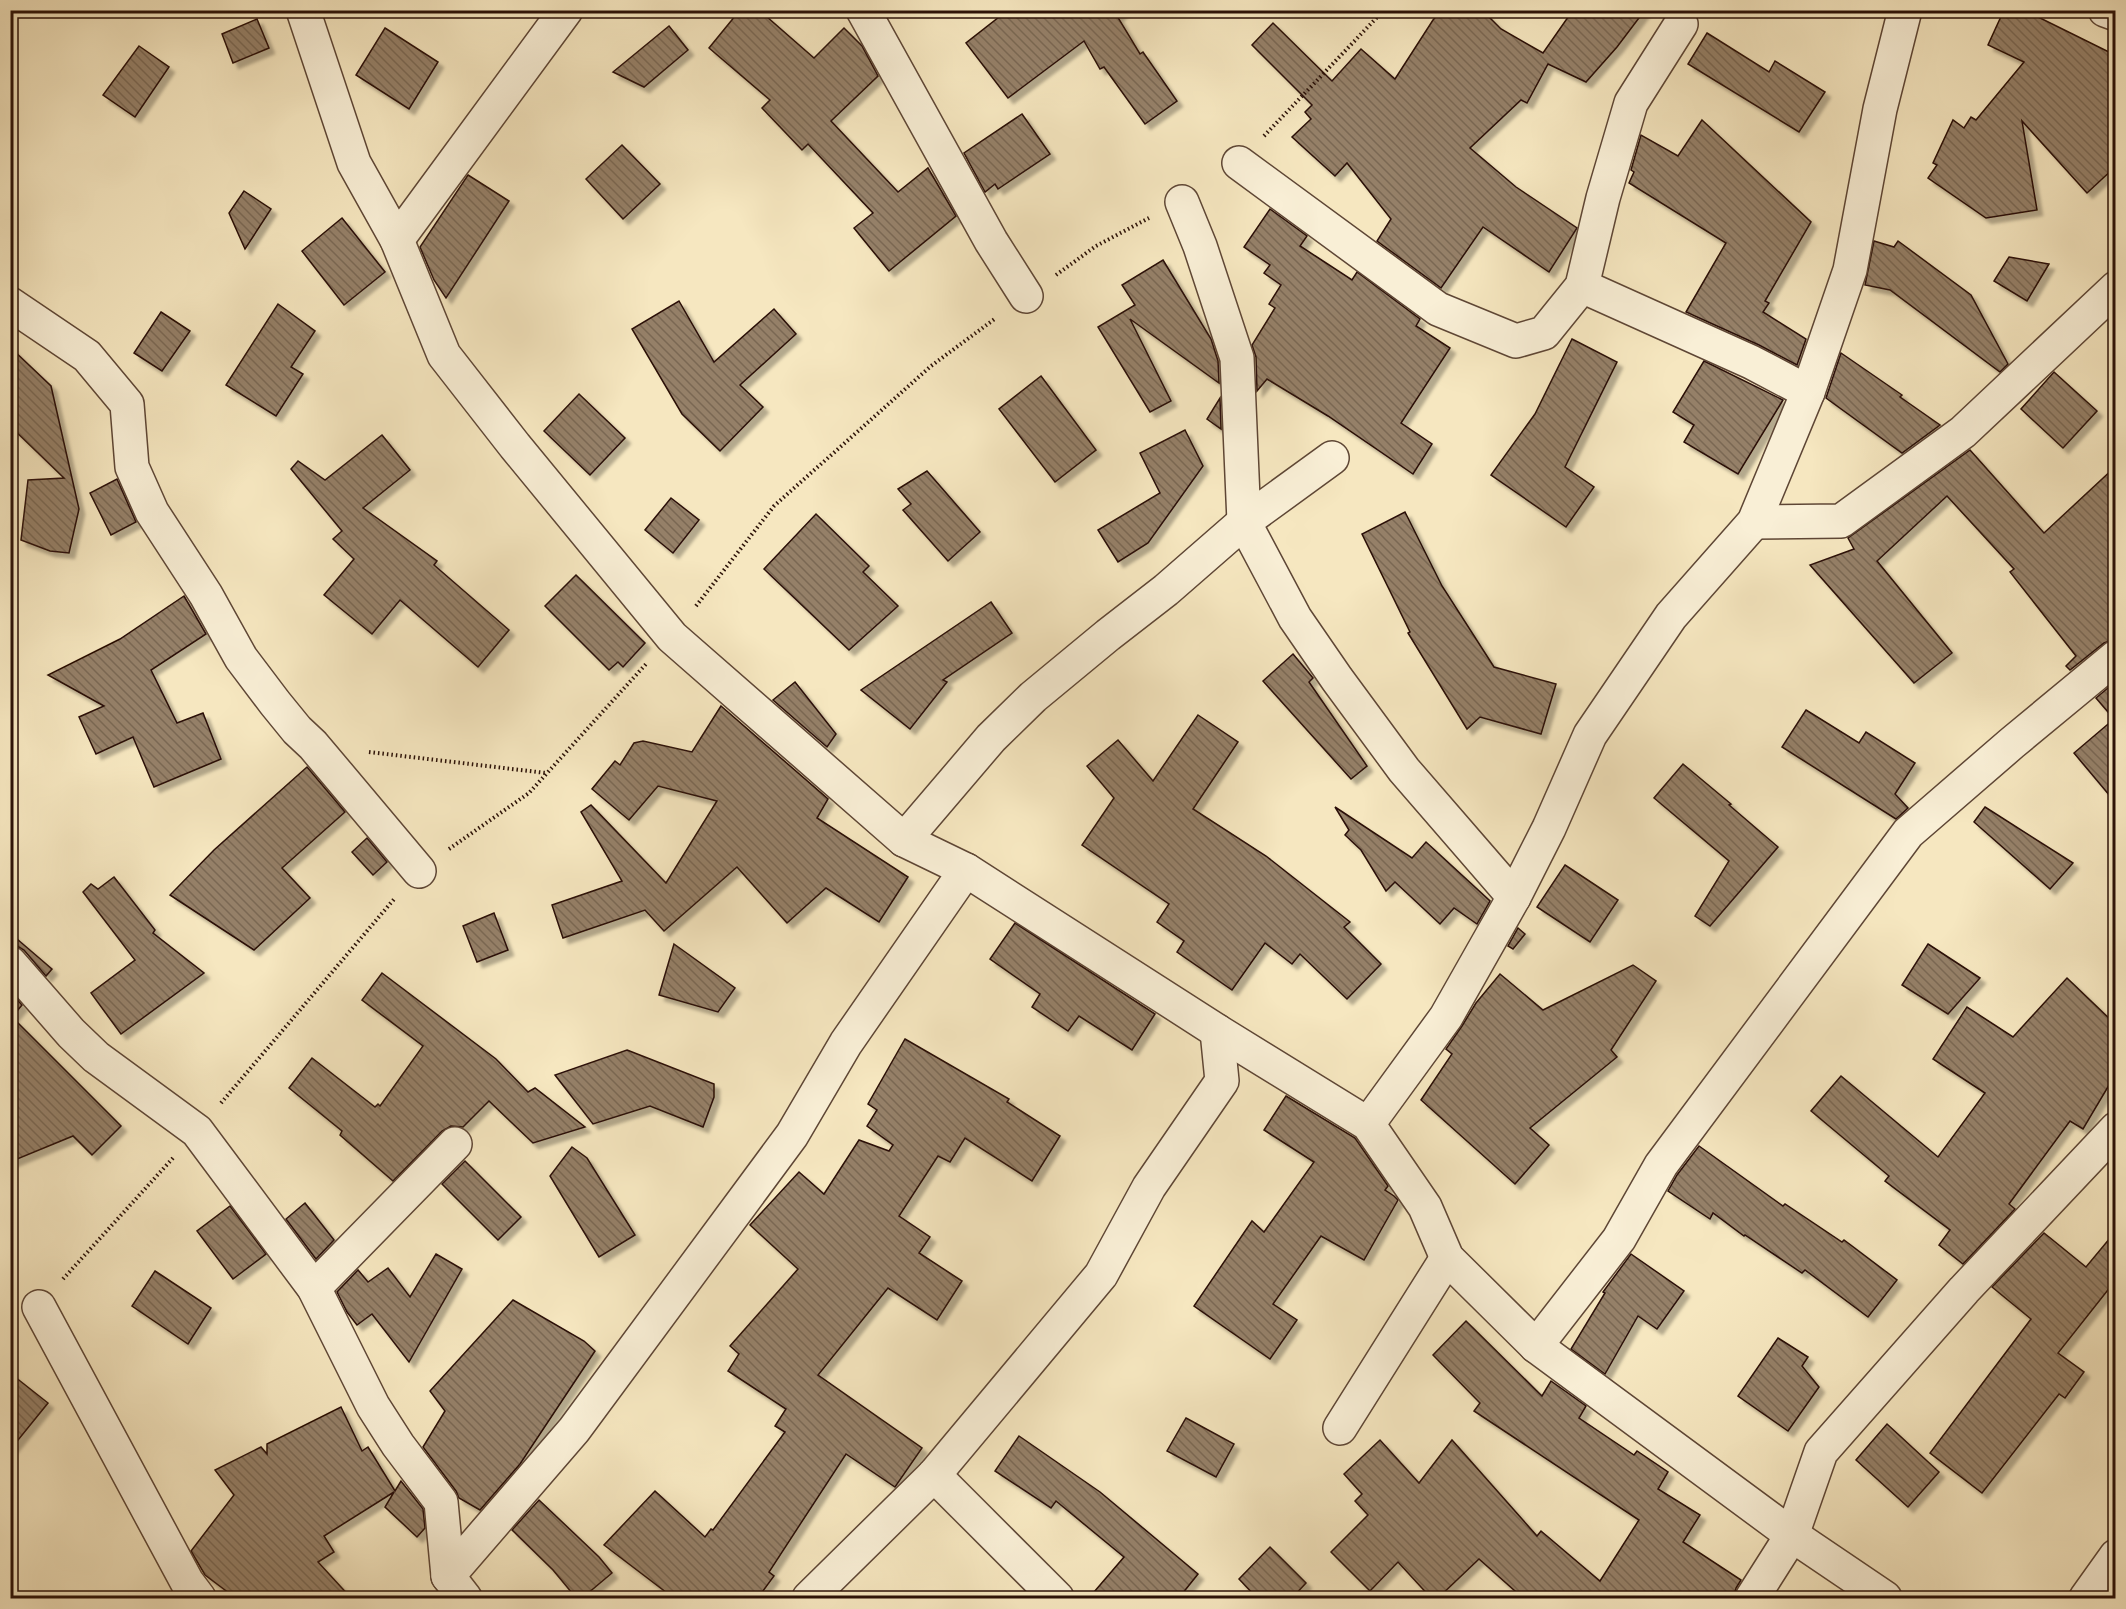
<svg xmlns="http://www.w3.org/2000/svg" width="2126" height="1609" viewBox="0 0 2126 1609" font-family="'IM FELL Great Primer',serif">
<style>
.building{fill:url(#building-back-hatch);stroke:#2b1107;stroke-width:1.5;filter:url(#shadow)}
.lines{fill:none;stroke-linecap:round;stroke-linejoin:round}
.street-casing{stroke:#5e4635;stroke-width:36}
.path{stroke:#2b1107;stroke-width:4;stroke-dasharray:1.5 3;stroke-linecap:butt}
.street{stroke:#f9efd6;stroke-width:33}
</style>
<defs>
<pattern id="building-back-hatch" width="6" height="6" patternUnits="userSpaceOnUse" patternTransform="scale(1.5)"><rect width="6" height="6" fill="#958067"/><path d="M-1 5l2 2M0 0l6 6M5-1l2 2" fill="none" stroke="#7a6753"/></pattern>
<filter id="shadow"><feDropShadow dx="5.5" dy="5.5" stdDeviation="1.5" flood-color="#0004"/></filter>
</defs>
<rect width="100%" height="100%" fill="#f6e7c0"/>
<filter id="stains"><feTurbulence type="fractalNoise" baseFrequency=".00333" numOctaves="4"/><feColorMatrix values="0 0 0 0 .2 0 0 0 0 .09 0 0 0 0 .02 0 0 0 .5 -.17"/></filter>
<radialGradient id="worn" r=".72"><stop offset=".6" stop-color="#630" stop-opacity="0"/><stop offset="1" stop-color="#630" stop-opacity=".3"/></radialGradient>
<!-- building -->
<g class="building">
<polygon points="740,10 759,10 814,58 844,28 862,46 878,76 831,121 898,192 928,168 956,216 889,271 854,228 873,213 808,144 802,150 762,108 770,100 709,48"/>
<polygon points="1008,10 1124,10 1117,16 1140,54 1143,52 1177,101 1145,124 1104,67 1100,69 1084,41 1008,98 966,43"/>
<polygon points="1442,10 1482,10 1501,29 1543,53 1573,10 1645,10 1617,47 1586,82 1548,64 1527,103 1521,100 1470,148 1516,187 1577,228 1549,272 1483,227 1441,288 1377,241 1391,219 1347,163 1335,176 1292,137 1311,119 1305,112 1312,105 1252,45 1273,23 1332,81 1361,49 1395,79 1433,20"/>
<polygon points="2004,10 2024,10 2115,55 2115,167 2087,193 2022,121 2037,210 1986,218 1928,178 1937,165 1933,163 1953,120 1964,128 1971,117 1976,120 2024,62 1988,45"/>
<polygon points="257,19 269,48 233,63 222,34"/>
<polygon points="669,26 688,50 644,87 613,72"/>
<polygon points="385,28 438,62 409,109 356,75"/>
<polygon points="1707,33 1769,72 1775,61 1825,92 1799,132 1688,64"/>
<polygon points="139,46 169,67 135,117 103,95"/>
<polygon points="1022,114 1050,154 998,189 995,184 985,192 964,153"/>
<polygon points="1702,120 1811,222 1765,301 1769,303 1763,312 1806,339 1797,365 1759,345 1686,312 1726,243 1629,183 1634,172 1631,170 1641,135 1678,156"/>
<polygon points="622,145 660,184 623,219 586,179"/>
<polygon points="468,175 509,201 446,298 434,280 420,247"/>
<polygon points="244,191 271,209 245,249 229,213"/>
<polygon points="1270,209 1307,236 1300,246 1352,280 1357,272 1420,319 1416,326 1450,348 1401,423 1432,444 1413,474 1328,416 1267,379 1257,391 1256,357 1252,345 1275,308 1269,304 1281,285 1264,273 1270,265 1244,247"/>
<polygon points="342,218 385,272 344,305 302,251"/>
<polygon points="1874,241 1894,247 1898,241 1971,295 2008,364 2000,372 1890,290 1865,285"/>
<polygon points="2009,257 2049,264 2027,301 1994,281"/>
<polygon points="1163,260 1211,339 1218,361 1219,383 1130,319 1171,401 1150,412 1098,327 1135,305 1122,285"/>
<polygon points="679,301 714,362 774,309 796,334 740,385 763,407 720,451 682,414 632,329"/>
<polygon points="278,304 315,331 291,367 303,374 276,416 226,385"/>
<polygon points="161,312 190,331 162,371 134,353"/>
<polygon points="1572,339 1617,362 1565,467 1594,487 1566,527 1491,475 1535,414"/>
<polygon points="10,347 51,386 79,509 69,553 50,551 21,540 28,480 64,478 10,426"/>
<polygon points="1841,353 1902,395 1900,397 1940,425 1902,453 1826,398"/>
<polygon points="1704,361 1783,400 1738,474 1684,442 1694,425 1673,412"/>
<polygon points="2054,372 2097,411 2063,448 2021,409"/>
<polygon points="1041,376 1096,450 1055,482 999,409"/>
<polygon points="579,394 625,438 590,475 544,431"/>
<polygon points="1220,398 1221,429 1207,419"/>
<polygon points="1185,430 1203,466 1148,543 1118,562 1098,530 1160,493 1140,453"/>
<polygon points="382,435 410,470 363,508 437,561 434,565 509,630 478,667 400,600 372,634 324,595 354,559 333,539 342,531 291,469 298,461 325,480"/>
<polygon points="1970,450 2044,533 2115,467 2115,639 2104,643 2070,670 2066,666 2076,656 2010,572 2014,569 1947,496 1877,561 1952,653 1914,683 1810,565 1854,549 1848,538"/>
<polygon points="927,471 980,532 948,561 903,510 911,504 898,489"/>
<polygon points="117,479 136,522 111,535 90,493"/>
<polygon points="671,498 699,520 673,553 645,530"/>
<polygon points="1405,512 1442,586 1494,667 1556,684 1541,734 1480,717 1467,729 1408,633 1410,632 1362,534"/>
<polygon points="816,514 869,566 863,572 898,606 849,650 764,569"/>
<polygon points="576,575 645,643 623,667 618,662 609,670 545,606"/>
<polygon points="184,596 206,634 151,670 177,723 203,713 221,759 154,787 133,737 96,754 79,717 104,706 48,675 120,639"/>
<polygon points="991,602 1012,633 943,680 947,682 910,729 861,690"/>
<polygon points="1293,654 1313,678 1309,682 1367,766 1351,779 1263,681"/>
<polygon points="795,682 836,734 827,747 773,700"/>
<polygon points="2115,682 2115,802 2074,753 2114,719 2096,698"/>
<polygon points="721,706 828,799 817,818 908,877 879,922 826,888 787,923 737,867 664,931 645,910 563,938 552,905 622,881 581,812 591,805 666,883 717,801 658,786 629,820 592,789 615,761 620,765 634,743 643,741 692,752"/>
<polygon points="1806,710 1859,743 1866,732 1915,763 1895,794 1908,808 1896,819 1782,747"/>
<polygon points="1198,715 1238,742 1193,809 1266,856 1350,922 1344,927 1381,964 1347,999 1300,954 1292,964 1265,943 1232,990 1177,952 1184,941 1157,922 1169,904 1082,845 1114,798 1087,766 1118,740 1153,781"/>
<polygon points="1683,764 1731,804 1729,805 1778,847 1710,926 1695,916 1729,861 1654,798"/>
<polygon points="307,767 345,812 282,868 310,898 254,950 170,895 214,850"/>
<polygon points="1335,807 1412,858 1426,842 1490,901 1477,924 1454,908 1440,924 1395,882 1386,891 1361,850 1345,835 1349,830"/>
<polygon points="1985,807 2073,863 2050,889 1974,822"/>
<polygon points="367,838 387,862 373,875 352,852"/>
<polygon points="1565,865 1618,900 1590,942 1537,907"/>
<polygon points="114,877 155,930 153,933 204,973 121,1034 91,993 135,960 83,892 91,884 98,889"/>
<polygon points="494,913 508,950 477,962 463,926"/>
<polygon points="1015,923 1155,1014 1132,1050 1079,1016 1068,1031 1032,1007 1040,994 990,959"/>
<polygon points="1518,928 1525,934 1513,949 1508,946"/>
<polygon points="10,933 52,969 46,976 24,950 17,946 10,945"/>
<polygon points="674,944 735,988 718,1012 659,995"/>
<polygon points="1928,944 1980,978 1948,1014 1902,985"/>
<polygon points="1633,965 1656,981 1611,1050 1617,1057 1530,1128 1549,1145 1515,1184 1421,1100 1452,1054 1446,1049 1462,1026 1476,1003 1500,974 1543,1010"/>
<polygon points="382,973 496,1059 528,1092 535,1088 585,1127 533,1143 489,1101 463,1127 451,1126 442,1131 393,1181 340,1135 342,1131 289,1088 312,1058 375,1107 378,1104 380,1106 423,1046 362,1000"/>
<polygon points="2067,978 2115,1024 2115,1075 2083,1129 2070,1121 2009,1204 2015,1209 1963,1264 1939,1245 1950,1230 1885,1181 1889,1176 1811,1111 1841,1076 1938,1157 1985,1093 1933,1059 1967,1007 2013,1037"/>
<polygon points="10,992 22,1005 12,1017 121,1126 92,1155 73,1136 10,1162"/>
<polygon points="905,1039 1009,1099 1007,1102 1060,1136 1032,1181 965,1138 950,1162 938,1156 899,1216 930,1237 919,1253 962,1281 937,1320 888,1288 818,1375 922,1448 895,1487 846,1454 769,1572 774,1576 757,1599 675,1599 604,1545 655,1491 705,1537 711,1529 713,1530 785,1432 775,1426 786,1409 728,1371 739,1354 730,1346 798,1269 750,1225 799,1172 824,1194 859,1140 889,1151 893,1145 867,1126 877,1110 868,1104"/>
<polygon points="627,1050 714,1084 714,1097 703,1127 650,1106 593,1124 555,1075"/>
<polygon points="1286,1096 1355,1138 1388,1186 1385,1190 1394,1196 1398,1200 1364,1260 1321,1236 1273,1304 1297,1320 1270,1359 1194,1306 1252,1221 1264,1232 1314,1162 1264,1130"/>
<polygon points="1699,1146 1783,1206 1785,1204 1842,1242 1844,1240 1897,1280 1868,1317 1805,1270 1802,1273 1745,1235 1744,1236 1713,1213 1710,1219 1668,1191 1677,1175"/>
<polygon points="572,1147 587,1158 635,1235 599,1257 550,1176"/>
<polygon points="465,1161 521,1217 498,1240 442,1184"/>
<polygon points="305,1203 334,1240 316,1259 286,1219"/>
<polygon points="230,1206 266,1254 233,1279 197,1231"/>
<polygon points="2115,1232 2115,1281 2058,1353 2084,1372 2065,1398 2059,1394 1982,1493 1930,1453 2031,1319 1992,1287 2044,1233 2086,1267"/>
<polygon points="436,1254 462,1269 409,1362 372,1314 357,1325 347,1312 337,1292 358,1270 368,1282 388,1268 410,1297"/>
<polygon points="1631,1254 1684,1291 1657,1329 1638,1316 1605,1374 1571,1349 1605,1293 1603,1292"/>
<polygon points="155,1271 211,1308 188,1344 132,1306"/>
<polygon points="513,1300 584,1341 595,1351 520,1464 480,1510 459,1498 456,1491 423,1447 445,1411 430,1391"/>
<polygon points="1466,1321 1542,1396 1551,1381 1586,1406 1579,1418 1634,1455 1637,1451 1668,1472 1658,1489 1700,1515 1683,1542 1741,1580 1736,1588 1733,1599 1524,1599 1479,1559 1437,1599 1432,1599 1398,1562 1370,1591 1331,1552 1368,1515 1355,1501 1362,1494 1344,1474 1380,1440 1419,1483 1452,1440 1537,1536 1541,1531 1600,1581 1639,1520 1474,1411 1480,1403 1433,1355"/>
<polygon points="1778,1338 1808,1357 1802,1366 1819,1387 1788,1431 1738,1396"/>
<polygon points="10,1373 48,1403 10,1450"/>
<polygon points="341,1407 362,1451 368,1447 395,1491 401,1481 423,1509 425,1528 417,1537 385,1507 394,1492 324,1536 334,1552 318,1562 352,1599 237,1599 205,1575 191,1551 234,1495 215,1470 261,1447 267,1454 267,1444"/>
<polygon points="1186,1418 1234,1444 1216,1477 1167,1451"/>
<polygon points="1887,1424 1939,1472 1908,1507 1856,1460"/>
<polygon points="1019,1436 1100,1492 1198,1574 1178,1599 1088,1599 1124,1557 1056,1501 1051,1508 995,1471"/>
<polygon points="539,1500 599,1557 612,1573 581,1599 577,1599 553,1570 512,1530"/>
<polygon points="1270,1547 1306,1583 1291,1599 1258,1599 1239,1579"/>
</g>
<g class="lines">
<!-- street casing -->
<g class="street-casing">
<g id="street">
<polyline points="303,10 354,163 397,240 444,355 515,446 672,637 904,840 966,870 1217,1031 1368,1124 1425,1207 1447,1258 1536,1346 1792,1535 1885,1598"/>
<polyline points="863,10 991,241 1026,296"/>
<polyline points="2105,10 2116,14"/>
<polyline points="1239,163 1438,309 1516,341 1544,333 1582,286 1603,198 1631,103 1681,24"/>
<polyline points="1182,202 1200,246 1237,358 1244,522 1295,618 1337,679 1404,770 1514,897"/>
<polyline points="397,240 566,10"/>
<polyline points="1582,286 1751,362 1808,392"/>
<polyline points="10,304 87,356 127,404 132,467 152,512 206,595 241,658 275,703 297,730 313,745 419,871"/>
<polyline points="1754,522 1841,521 1963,432 2116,288"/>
<polyline points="904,840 991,738 1033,697 1108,635 1166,590 1244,522 1332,458"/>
<polyline points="10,963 71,1033 96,1057 197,1131 314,1288 373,1406 398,1445 441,1502 448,1576 465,1598"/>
<polyline points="1368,1124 1446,1017 1514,897 1549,828 1590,735 1671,616 1754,522 1808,392 1850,270 1880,109 1905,10"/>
<polyline points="314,1288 455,1144"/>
<polyline points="39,1307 187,1582 199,1598"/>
<polyline points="1536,1346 1619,1239 1661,1165 1908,833 2012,743 2116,657"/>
<polyline points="1340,1428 1447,1258"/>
<polyline points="934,1475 1057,1598"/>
<polyline points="448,1576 574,1430 792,1135 846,1043 966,870"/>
<polyline points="809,1598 934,1475 1101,1275 1149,1187 1222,1081 1217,1031"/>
<polyline points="1752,1598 1792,1535 1821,1452 1964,1290 2116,1129"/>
<polyline points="2086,1598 2116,1556"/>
</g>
</g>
<!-- path -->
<g class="path">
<polyline points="1264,136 1384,10"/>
<polyline points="1056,275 1096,246 1149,218"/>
<polyline points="696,606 774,506 931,366 996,318"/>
<polyline points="369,752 546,773"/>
<polyline points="449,849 529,793 646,664"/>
<polyline points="221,1103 395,898"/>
<polyline points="63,1279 173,1158"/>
</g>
<!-- street -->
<use href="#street" class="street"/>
</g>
<!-- margin -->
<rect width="2126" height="1609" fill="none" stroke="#f6e7c0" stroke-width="36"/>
<rect x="12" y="12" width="2102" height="1585" fill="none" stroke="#2b1107" stroke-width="3"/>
<rect x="18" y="18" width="2090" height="1573" fill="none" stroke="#2b1107" stroke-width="1.5"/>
<rect width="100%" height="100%" filter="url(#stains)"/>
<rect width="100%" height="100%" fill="url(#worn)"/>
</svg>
